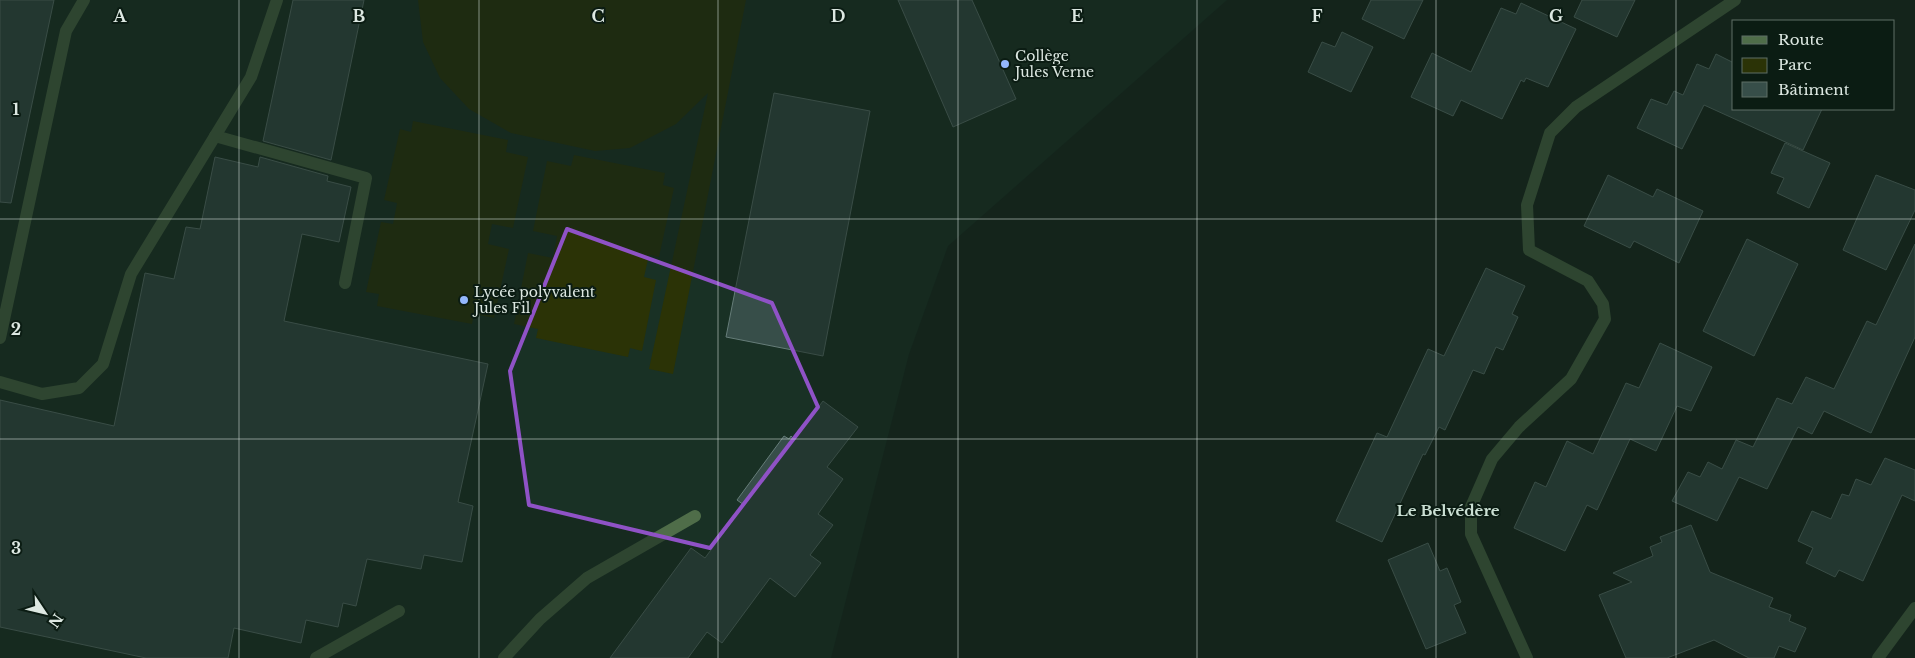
<svg xmlns="http://www.w3.org/2000/svg" width="1915" height="658" viewBox="0 0 1915 658" font-family="'Libre Baskerville',serif">
<style>
.built{fill:#193125}
.green{fill:#2b3306}
.building{fill:#374e49;stroke:#667d79}
.lines{fill:none;stroke-linecap:round;stroke-linejoin:round}
.lane{stroke:#4f6d49;stroke-width:12}
.street{stroke:#4f6d49;stroke-width:12}
.marked{fill:none;stroke:#8f52c6;stroke-width:4;stroke-linejoin:round}
.grid{fill:none;stroke:#dde8e2;stroke-width:1;stroke-opacity:0.55}
.poi-dot{fill:#93b7fd;stroke:#0b1c13;stroke-width:2}
.labels{text-anchor:middle;dominant-baseline:central;stroke-width:4;stroke-linejoin:round;paint-order:stroke}
.poi-label{font-size:14px;fill:#dde8e2;stroke:#0b1c13;text-anchor:start}
.neighbourhood-label{font-size:15px;font-weight:bold;fill:#cbe0d4;stroke:#0b1c13}
.grid-label{font-size:16px;text-anchor:middle;font-weight:bold;fill:#dde8e2;stroke:#0b1c13;stroke-width:4;stroke-linejoin:round;paint-order:stroke}
</style>
<rect width="100%" height="100%" fill="#14251c"/>
<!-- built -->
<polygon class="built" points="0,0 1227,0 948,246 909,354 831,658 0,658"/>
<!-- green -->
<g class="green">
<polygon points="418,0 746,0 673,374 649,369 708,93 676,124 630,148 595,151 511,133 469,109 440,78 423,42"/>
<polygon points="413,121 508,140 506,152 528,157 513,228 492,224 488,244 509,249 494,318 474,314 472,324 377,306 379,294 366,292 381,222 393,224 397,203 384,200 400,129 411,132"/>
<polygon points="574,155 665,173 663,185 674,188 659,257 649,255 644,277 656,280 642,351 630,348 628,357 536,338 538,329 514,324 528,253 553,258 557,236 533,231 547,161 571,166"/>
</g>
<!-- building -->
<g class="building">
<polygon points="0,0 54,0 11,203 0,202"/>
<polygon points="293,0 364,0 331,160 263,141"/>
<polygon points="898,0 972,0 1016,99 953,127"/>
<polygon points="1371,0 1423,0 1404,39 1362,19"/>
<polygon points="1582,0 1635,0 1617,37 1574,17"/>
<polygon points="1521,3 1576,29 1548,87 1526,78 1524,82 1521,80 1502,119 1461,100 1453,116 1411,97 1432,53 1471,72 1501,8 1516,14"/>
<polygon points="1342,32 1373,47 1351,92 1308,72 1322,42 1335,47"/>
<polygon points="1716,54 1734,63 1734,109 1822,109 1803,150 1704,105 1682,149 1637,128 1651,99 1667,105 1674,91 1683,95 1697,64 1709,69"/>
<polygon points="774,93 870,111 823,356 726,337"/>
<polygon points="1785,143 1830,163 1809,208 1777,193 1784,178 1771,173"/>
<polygon points="215,157 258,167 260,157 328,176 327,181 351,187 339,242 302,234 284,321 488,364 458,502 473,506 462,562 424,555 421,569 367,559 356,606 343,603 338,627 306,620 301,643 234,628 228,658 146,658 0,627 0,400 114,426 145,273 174,279 186,227 200,229"/>
<polygon points="1608,175 1653,197 1657,189 1703,211 1679,263 1634,241 1630,248 1584,226"/>
<polygon points="1876,175 1915,190 1915,210 1886,270 1843,250"/>
<polygon points="1747,239 1798,264 1754,356 1703,331"/>
<polygon points="1915,244 1915,337 1871,433 1824,411 1812,434 1798,427 1767,489 1739,477 1717,521 1672,501 1688,472 1700,477 1708,462 1722,469 1736,440 1753,447 1777,398 1792,404 1806,377 1834,389 1867,321 1876,325"/>
<polygon points="1486,268 1525,286 1512,314 1518,317 1503,350 1496,347 1484,374 1473,370 1445,430 1439,427 1425,455 1423,454 1382,542 1336,521 1377,433 1387,437 1428,349 1444,356"/>
<polygon points="1660,343 1712,367 1691,411 1677,406 1656,451 1630,439 1597,510 1587,505 1565,551 1514,528 1535,482 1546,487 1567,441 1593,454 1626,383 1639,388"/>
<polygon points="823,401 858,427 827,467 843,479 818,514 833,525 810,555 821,563 795,597 770,578 722,643 707,632 688,658 610,658 691,548 705,558 744,505 737,500 784,436 789,439 791,436 794,439"/>
<polygon points="1885,458 1915,470 1915,501 1902,495 1863,581 1839,570 1835,577 1806,563 1813,548 1798,541 1812,511 1831,519 1842,494 1849,496 1856,479 1871,485"/>
<polygon points="1691,525 1710,572 1773,598 1769,607 1791,615 1789,621 1806,628 1795,652 1779,646 1774,658 1749,658 1714,640 1667,658 1626,658 1599,595 1632,582 1613,573 1653,556 1650,547 1662,542 1660,537"/>
<polygon points="1428,543 1440,571 1447,568 1461,602 1454,605 1466,633 1426,649 1388,560"/>
</g>
<g class="lines">
<!-- lane -->
<g class="lane">
<polyline points="215,136 366,178 345,283"/>
<polyline points="0,338 66,31 84,0"/>
<polyline points="0,382 42,394 79,388 103,364 131,274 251,77 277,0"/>
<polyline points="316,658 399,611"/>
<polyline points="504,658 540,619 587,578 695,516"/>
</g>
<!-- street -->
<g class="street">
<polyline points="1527,658 1471,534 1471,507 1492,459 1519,427 1571,379 1605,319 1603,304 1588,281 1529,250 1527,205 1550,133 1576,107 1735,0"/>
<polyline points="1878,658 1915,608"/>
</g>
</g>
<!-- marked area -->
<path d="M0 0H1915V658H0ZM567,229L772,303L818,407L710,548L529,505L510,371Z" fill="#14251c" fill-opacity=".55" fill-rule="evenodd"/>
<path class="marked" d="M567,229L772,303L818,407L710,548L529,505L510,371Z"/>
<!-- grid -->
<path class="grid" d="M239,0V658M479,0V658M718,0V658M958,0V658M1197,0V658M1436,0V658M1676,0V658M0,219H1915M0,439H1915"/>
<!-- markers -->
<g class="poi-dot">
<circle cx="1005" cy="64" r="5"/>
<circle cx="464" cy="300" r="5"/>
</g>
<g class="labels">
<!-- poi labels -->
<g class="poi-label">
<text x="1015" y="56">Collège<tspan x="1015" dy="16">Jules Verne</tspan></text>
<text x="474" y="292">Lycée polyvalent<tspan x="474" dy="16">Jules Fil</tspan></text>
</g>
<!-- neighbourhood labels -->
<g class="neighbourhood-label">
<text x="1448" y="510">Le Belvédère</text>
</g>
</g>
<g class="grid-label">
<text x="120" y="22">A</text>
<text x="359" y="22">B</text>
<text x="598" y="22">C</text>
<text x="838" y="22">D</text>
<text x="1077" y="22">E</text>
<text x="1317" y="22">F</text>
<text x="1556" y="22">G</text>
<text x="16" y="115">1</text>
<text x="16" y="335">2</text>
<text x="16" y="554">3</text>
</g>
<!-- legend -->
<rect x="1732" y="20" width="162" height="90" fill="#0b1c13" stroke="#5f6e66"/>
<rect x="1742" y="36" width="25" height="8" fill="#4f6d49" stroke="#5f6e66"/>
<text x="1778" y="45" font-size="15" fill="#dde8e2">Route</text>
<rect x="1742" y="58" width="25" height="15" fill="#2b3306" stroke="#5f6e66"/>
<text x="1778" y="70" font-size="15" fill="#dde8e2">Parc</text>
<rect x="1742" y="82" width="25" height="15" fill="#374e49" stroke="#5f6e66"/>
<text x="1778" y="95" font-size="15" fill="#dde8e2">Bâtiment</text>
<!-- north arrow -->
<g transform="translate(45 613) rotate(125)" stroke="#0b1c13" stroke-width="4" paint-order="stroke">
<path d="M0-4L9 19L0 12L-9 19Z" fill="#dde8e2"/>
<text y="-8" font-size="14" font-weight="bold" text-anchor="middle" fill="#dde8e2">N</text>
</g>
</svg>
